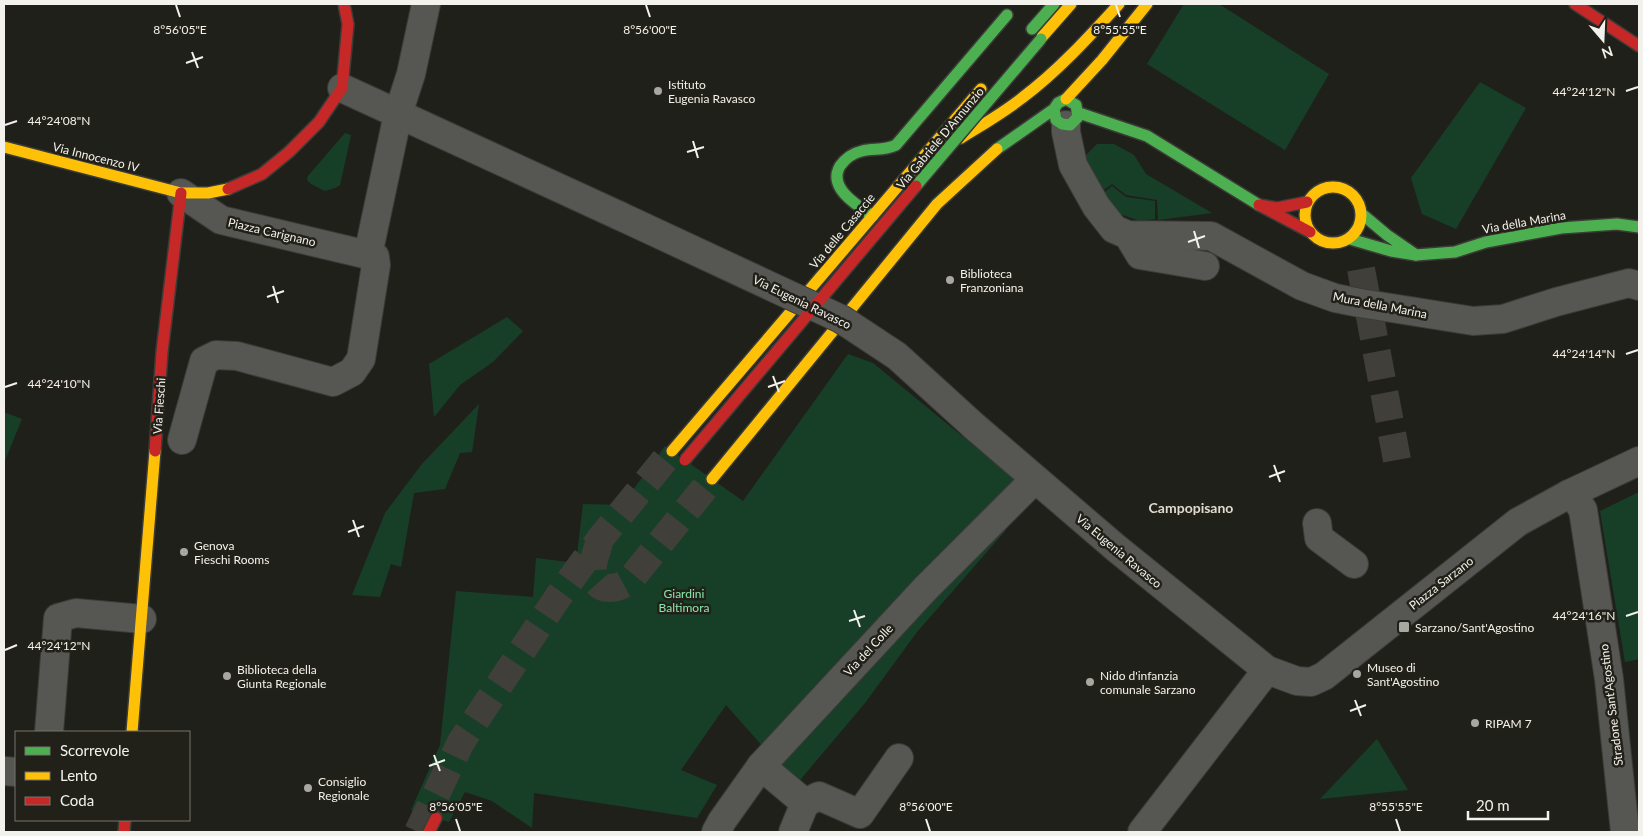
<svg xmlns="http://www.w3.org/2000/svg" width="1643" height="836" viewBox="0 0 1643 836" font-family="Lato,sans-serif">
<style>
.green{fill:#173f28}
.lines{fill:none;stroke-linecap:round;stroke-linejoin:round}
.street-tunnel{stroke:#403f3a;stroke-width:28;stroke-dasharray:28 14;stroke-linecap:butt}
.secondary-tunnel{stroke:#403f3a;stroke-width:28;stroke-dasharray:28 14;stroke-linecap:butt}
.street-casing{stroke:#3b3b37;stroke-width:30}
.fast-casing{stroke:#3b3b37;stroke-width:14}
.slow-casing{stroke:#3b3b37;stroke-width:14}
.jam-casing{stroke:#3b3b37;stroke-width:14}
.street{stroke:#565652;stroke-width:28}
.fast{stroke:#4caf50;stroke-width:11}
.slow{stroke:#ffc107;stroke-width:11}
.jam{stroke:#c62828;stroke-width:11}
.street-bridge-casing{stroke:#3b3b37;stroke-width:30;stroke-linecap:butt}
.fast-bridge-casing{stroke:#3b3b37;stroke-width:14;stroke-linecap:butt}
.jam-bridge-casing{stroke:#3b3b37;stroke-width:14;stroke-linecap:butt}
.street-bridge{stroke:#565652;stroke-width:28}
.fast-bridge{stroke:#4caf50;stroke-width:11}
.jam-bridge{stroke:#c62828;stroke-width:11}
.ticks{fill:none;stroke:#f2f1eb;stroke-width:2}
.poi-dot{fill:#a8a8a2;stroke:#222119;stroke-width:2}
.labels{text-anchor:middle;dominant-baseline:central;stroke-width:5;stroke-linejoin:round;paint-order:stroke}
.poi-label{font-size:12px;fill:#f2f1eb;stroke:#222119;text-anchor:start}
.street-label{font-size:12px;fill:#f2f1eb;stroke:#222119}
.park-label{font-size:12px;fill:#87e6aa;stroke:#222119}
.neighbourhood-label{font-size:14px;font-weight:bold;fill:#dedcd1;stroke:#222119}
.ticks-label{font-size:12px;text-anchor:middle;fill:#f2f1eb;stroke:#222119;stroke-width:5;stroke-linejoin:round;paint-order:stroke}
</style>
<rect width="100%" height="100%" fill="#20201b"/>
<!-- green -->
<g class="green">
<polygon points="1184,4 1219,4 1329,74 1285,150 1147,64"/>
<polygon points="1480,82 1526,108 1456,229 1422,214 1411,178"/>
<polygon points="345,133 351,135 340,185 335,188 325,191 311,184 307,180 308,176"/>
<polygon points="1097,144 1114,144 1134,155 1146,174 1212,213 1158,220 1157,200 1126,195 1112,184 1101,192 1084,157"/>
<polygon points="1112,186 1126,197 1155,201 1155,219 1140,221 1114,212 1100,196"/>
<polygon points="507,317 523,331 493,362 460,385 434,417 429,364"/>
<polygon points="848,354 873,363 1018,482 765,749 726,705 681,770 717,785 697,818 534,793 532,828 492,801 465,792 449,822 411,810 440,745 456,591 533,597 536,558 576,563 583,504 622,505 665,446 743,501"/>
<polygon points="479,404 472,452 460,453 445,489 414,493 401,567 391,564 380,597 352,595 385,513 422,464"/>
<polygon points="4,412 22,419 4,463"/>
<polygon points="1639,492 1639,659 1625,662 1600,511"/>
<polygon points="1001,525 1006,530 917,632 865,703 795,786 776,766"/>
<polygon points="1377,739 1408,790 1320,799"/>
</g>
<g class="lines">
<!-- street-tunnel -->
<polyline class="street-tunnel" points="1361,269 1397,460"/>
<!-- secondary-tunnel -->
<g class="secondary-tunnel">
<path d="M599,543C597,551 592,562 593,570C594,594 618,591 631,579L712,479"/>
<polyline points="418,832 461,742 558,597 600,539 672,451"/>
</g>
<!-- street casing -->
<g class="street-casing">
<g id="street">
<polyline points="342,88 620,216"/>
<polyline points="1066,125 1066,132 1073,165 1096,206 1114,229 1128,235 1211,236 1302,286 1335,298 1360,303 1473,321 1503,319 1556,302 1629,283 1639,286"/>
<polyline points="181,193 221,220 368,255 398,114 411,74 426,4"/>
<polyline points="1128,235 1140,255 1205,266"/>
<polyline points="975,427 1116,548 1267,670 1297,681 1311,682 1324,676 1518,522 1569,494 1639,461"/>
<polyline points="182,440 204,361 216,355 237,356 333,382 352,372 361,359 376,265 375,257 368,255"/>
<polyline points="1569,494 1577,501 1583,510 1609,679 1625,832"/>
<polyline points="1317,523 1319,538 1354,564"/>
<polyline points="49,732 58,618 76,613 142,619"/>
<polyline points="761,766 805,803"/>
<polyline points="4,771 16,772"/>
<polyline points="805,803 819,796 860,814 899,758"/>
<polyline points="716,832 722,821 761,766 925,589 1034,480"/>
<polyline points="793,832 805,803"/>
<polyline points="1142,832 1267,670"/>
</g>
</g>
<!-- fast casing -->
<g class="fast-casing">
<g id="fast">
<polyline points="1032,29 1054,4"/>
<polyline points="1079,113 1147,136 1259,205"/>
<polyline points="997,149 1054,109 1058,103 1066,99 1076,105 1078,117 1070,125 1062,124 1056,120 1054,109"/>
<path d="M873,216C858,206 827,188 840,166C845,159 853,153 862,151C874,148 884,151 896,145L1007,15"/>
<polyline points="1350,239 1391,251 1416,255 1387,235 1362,214"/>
<polyline points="1416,255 1455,252 1486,242 1561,228 1617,224 1639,227"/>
</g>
</g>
<!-- slow casing -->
<g class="slow-casing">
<g id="slow">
<polyline points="1042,37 1071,4"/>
<polyline points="1066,99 1102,60 1147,4"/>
<path d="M961,138C982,125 1003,113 1022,98C1058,71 1089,37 1119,4"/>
<polyline points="4,147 181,193 208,193 228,189"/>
<circle cx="1333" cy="215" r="28"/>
<polyline points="672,451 981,89"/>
<polyline points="712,479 937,204 997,149"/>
<polyline points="132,732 155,451"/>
</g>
</g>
<!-- jam casing -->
<g class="jam-casing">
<g id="jam">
<polyline points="1575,4 1639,46"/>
<polyline points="228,189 262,174 289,152 319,122 342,88 348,24 344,4"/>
<polyline points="1307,202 1277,208 1259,205 1310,232"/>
<polyline points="155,451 162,352 181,193"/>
<polyline points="124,832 125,820"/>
<polyline points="429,832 436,818"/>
</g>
</g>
<!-- street -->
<use href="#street" class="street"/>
<!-- fast -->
<use href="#fast" class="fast"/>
<!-- slow -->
<use href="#slow" class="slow"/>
<!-- jam -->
<use href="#jam" class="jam"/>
<!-- street-bridge casing -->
<g class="street-bridge-casing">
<polyline id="street-bridge" points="620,216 841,319 897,356 975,427"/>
</g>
<!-- fast-bridge casing -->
<g class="fast-bridge-casing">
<polyline id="fast-bridge" points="916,186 1041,39"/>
</g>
<!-- jam-bridge casing -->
<g class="jam-bridge-casing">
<polyline id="jam-bridge" points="685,460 916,186"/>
</g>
<!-- street-bridge -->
<use href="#street-bridge" class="street-bridge"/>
<!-- fast-bridge -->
<use href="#fast-bridge" class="fast-bridge"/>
<!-- jam-bridge -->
<use href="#jam-bridge" class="jam-bridge"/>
</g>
<!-- ticks -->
<path class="ticks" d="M176,5L180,17M646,5L650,17M1116,5L1120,17M192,52L198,68M186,63L203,57M1626,91L1638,87M5,125L17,121M693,141L698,158M687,152L704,147M1194,231L1199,248M1188,242L1205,236M273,286L278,303M267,297L284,291M1626,354L1638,350M773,376L779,392M5,387L17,383M768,387L785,381M1274,465L1280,482M1269,477L1285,471M353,520L359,537M348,532L364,526M854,610L860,627M1626,616L1638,612M849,621L865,616M5,650L17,645M1355,700L1361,716M1350,711L1366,705M434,755L440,771M429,766L445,760M456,819L460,831M926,819L930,831M1396,819L1400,831"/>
<!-- markers -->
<g class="poi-dot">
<circle cx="658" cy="91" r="5"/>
<circle cx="950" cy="280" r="5"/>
<circle cx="184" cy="552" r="5"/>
<rect x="1398" y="621" width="12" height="12" rx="2.5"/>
<circle cx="1357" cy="674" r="5"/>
<circle cx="227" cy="676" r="5"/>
<circle cx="1090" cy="682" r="5"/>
<circle cx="1475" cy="723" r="5"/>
<circle cx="308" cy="788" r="5"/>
</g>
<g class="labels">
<!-- poi labels -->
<g class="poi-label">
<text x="668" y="84">Istituto<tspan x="668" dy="14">Eugenia Ravasco</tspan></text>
<text x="960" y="273">Biblioteca<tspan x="960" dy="14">Franzoniana</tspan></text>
<text x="194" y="545">Genova<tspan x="194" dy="14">Fieschi Rooms</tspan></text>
<text x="1415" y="627">Sarzano/Sant'Agostino</text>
<text x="1367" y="667">Museo di<tspan x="1367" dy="14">Sant'Agostino</tspan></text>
<text x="237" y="669">Biblioteca della<tspan x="237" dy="14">Giunta Regionale</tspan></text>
<text x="1100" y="675">Nido d'infanzia<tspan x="1100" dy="14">comunale Sarzano</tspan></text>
<text x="1485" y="723">RIPAM 7</text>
<text x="318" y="781">Consiglio<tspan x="318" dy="14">Regionale</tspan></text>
</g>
<!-- street labels -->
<g class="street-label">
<text transform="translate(940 138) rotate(-50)">Via Gabriele D'Annunzio</text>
<text transform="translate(96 157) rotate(14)">Via Innocenzo IV</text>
<text transform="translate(1524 222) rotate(-10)">Via della Marina</text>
<text transform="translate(842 231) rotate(-50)">Via delle Casaccie</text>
<text transform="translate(272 232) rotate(13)">Piazza Carignano</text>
<text transform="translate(802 302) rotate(26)">Via Eugenia Ravasco</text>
<text transform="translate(1380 305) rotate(11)">Mura della Marina</text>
<text transform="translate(159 406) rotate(-86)">Via Fieschi</text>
<text transform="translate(1119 551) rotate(40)">Via Eugenia Ravasco</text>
<text transform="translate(1441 583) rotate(-38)">Piazza Sarzano</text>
<text transform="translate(868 650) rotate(-47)">Via del Colle</text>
<text transform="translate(1611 705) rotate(-97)">Stradone Sant'Agostino</text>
</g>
<!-- park labels -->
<g class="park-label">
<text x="684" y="593">Giardini<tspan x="684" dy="14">Baltimora</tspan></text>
</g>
<!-- neighbourhood labels -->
<g class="neighbourhood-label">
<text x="1191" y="507">Campopisano</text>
</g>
</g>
<g class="ticks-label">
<text x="180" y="34">8°56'05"E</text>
<text x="650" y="34">8°56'00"E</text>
<text x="1120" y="34">8°55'55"E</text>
<text x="1584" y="96">44°24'12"N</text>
<text x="59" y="125">44°24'08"N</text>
<text x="1584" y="358">44°24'14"N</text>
<text x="59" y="388">44°24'10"N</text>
<text x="1584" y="620">44°24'16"N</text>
<text x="59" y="650">44°24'12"N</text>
<text x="456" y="811">8°56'05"E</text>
<text x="926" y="811">8°56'00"E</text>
<text x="1396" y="811">8°55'55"E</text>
</g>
<!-- border -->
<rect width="1643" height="836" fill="none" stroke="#f2f1eb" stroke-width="10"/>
<!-- legend -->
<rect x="15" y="731" width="175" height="90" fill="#222119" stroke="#75746d"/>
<rect x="25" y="747" width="25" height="8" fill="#4caf50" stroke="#75746d"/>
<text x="60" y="756" font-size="15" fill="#f2f1eb">Scorrevole</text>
<rect x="25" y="772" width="25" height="8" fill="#ffc107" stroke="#75746d"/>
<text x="60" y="781" font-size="15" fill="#f2f1eb">Lento</text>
<rect x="25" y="797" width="25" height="8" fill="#c62828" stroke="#75746d"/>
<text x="60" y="806" font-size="15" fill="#f2f1eb">Coda</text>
<!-- north arrow -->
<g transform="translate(1603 40) rotate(161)" stroke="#222119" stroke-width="4" paint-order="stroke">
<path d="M0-4L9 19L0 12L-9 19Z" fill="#f2f1eb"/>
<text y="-8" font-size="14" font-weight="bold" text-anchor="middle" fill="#f2f1eb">N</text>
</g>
<!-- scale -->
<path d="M1468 811v8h80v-8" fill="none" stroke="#f2f1eb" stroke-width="2.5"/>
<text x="1476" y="811" font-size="15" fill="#f2f1eb" stroke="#222119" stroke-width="4" paint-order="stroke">20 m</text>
</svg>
